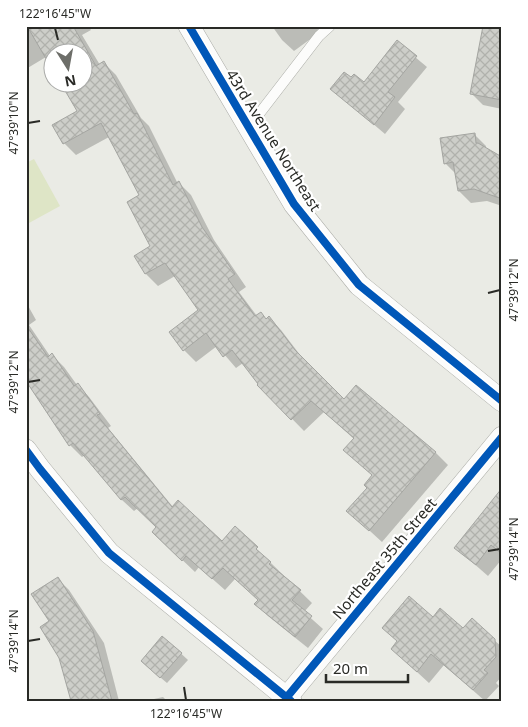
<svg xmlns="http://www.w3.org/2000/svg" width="528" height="727" viewBox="0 0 528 727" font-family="'Noto Sans',sans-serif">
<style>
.green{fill:#dee5c6}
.shadow{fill:#0003}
.building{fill:url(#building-cross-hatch);stroke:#a4a5a1}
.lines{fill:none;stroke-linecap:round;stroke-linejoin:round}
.service-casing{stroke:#aaaba6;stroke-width:11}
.minor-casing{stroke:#aaaba6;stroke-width:22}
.service{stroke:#fcfcfb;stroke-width:10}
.minor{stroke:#fcfcfb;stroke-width:21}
.cycleway-casing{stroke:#fff;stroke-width:11}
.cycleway{stroke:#0057b8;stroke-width:8}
.ticks{fill:none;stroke:#292a26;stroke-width:2}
.labels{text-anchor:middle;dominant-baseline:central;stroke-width:4.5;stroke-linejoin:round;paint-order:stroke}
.street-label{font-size:15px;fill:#292a26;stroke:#fff}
.neatline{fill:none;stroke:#292a26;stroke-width:2}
.ticks-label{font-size:12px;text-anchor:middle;fill:#292a26}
</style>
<defs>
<pattern id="building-cross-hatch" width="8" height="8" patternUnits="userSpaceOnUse" patternTransform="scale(1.25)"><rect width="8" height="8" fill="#cdcec9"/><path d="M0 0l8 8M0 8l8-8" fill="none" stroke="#b0b1ac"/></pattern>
</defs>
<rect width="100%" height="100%" fill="#eaebe5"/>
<!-- green -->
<polygon class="green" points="34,159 60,206 29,223 26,218 26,163"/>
<!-- shadow -->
<g class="shadow">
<polygon points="26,26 88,26 91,30 82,35 100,65 104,63 116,75 141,118 149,126 178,184 179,183 191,195 214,240 246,287 239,292 257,316 266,320 269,318 281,330 307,364 344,401 436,453 448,465 382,542 348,511 368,488 373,476 345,450 354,439 324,412 304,431 259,385 243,363 236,368 217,346 196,362 184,350 199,310 175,276 158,286 146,274 135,256 151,247 141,196 109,137 76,155 64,143 79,112 82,82 82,52 52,52 52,67 46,57 26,69"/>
<polygon points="272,26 315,26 320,32 294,51 282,40"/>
<polygon points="502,26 502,109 483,105 471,93"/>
<polygon points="397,42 427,67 398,102 405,109 385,134 332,89 352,79 364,84"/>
<polygon points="474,134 486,146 486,149 502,158 502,206 487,201 471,203 459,191 456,174 445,163"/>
<polygon points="26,302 36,320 29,325 50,356 52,355 64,367 77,385 89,397 111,426 108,428 173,507 222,543 235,528 312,603 304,612 323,629 308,648 268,616 256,604 259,600 235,579 225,590 199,567 195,572 153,532 158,527 138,508 134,511 122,500 85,455 82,457 70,445 26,379"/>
<polygon points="502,510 502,559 488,576 456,548"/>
<polygon points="58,579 69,590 104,643 119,701 72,701 50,621"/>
<polygon points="433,618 494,640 502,647 502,676 496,683 499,686 485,701 444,665 429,683 392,649"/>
<polygon points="163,637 188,660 167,683 148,667"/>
<polygon points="163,697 167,701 145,701"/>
</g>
<!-- building -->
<g class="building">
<polygon points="27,26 73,26 96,66 104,61 134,114 137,113 173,185 179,181 202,227 235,274 228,279 255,316 261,312 266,319 269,316 295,350 344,399 356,385 436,452 369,531 346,511 367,488 364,485 372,475 343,450 354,438 311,401 291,420 257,385 258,384 232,350 223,357 206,333 183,351 169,332 198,310 165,263 145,274 134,256 150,246 127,202 139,195 101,123 63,144 52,125 77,111 60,82 82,82 82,52 52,52 52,69"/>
<polygon points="483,26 502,26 502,100 470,94"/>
<polygon points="397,40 417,56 388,92 395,97 374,125 330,89 344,72 351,77 354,74 364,82"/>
<polygon points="475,133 476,143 478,143 502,157 502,199 474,189 458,191 453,162 444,164 440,138"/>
<polygon points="26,325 48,357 52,353 74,386 78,383 100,414 97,415 172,507 178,500 222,541 235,526 258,547 256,549 271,562 269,564 301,590 292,600 312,616 295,637 254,604 258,600 223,568 212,579 186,556 182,561 152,532 156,527 125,497 121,500 73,443 69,446 26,381"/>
<polygon points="502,488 502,554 491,545 476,565 454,548"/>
<polygon points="58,577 93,631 112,701 71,701 59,658 40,627 49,621 31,594"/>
<polygon points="409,596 433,617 440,608 463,628 472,618 495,639 496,657 484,670 488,673 473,690 431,654 417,672 391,649 397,641 382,628"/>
<polygon points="162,636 182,653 160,678 141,661"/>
</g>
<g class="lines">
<!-- service casing -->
<g class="service-casing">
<polyline id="service" points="249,127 319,36 330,26"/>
</g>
<!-- minor casing -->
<g class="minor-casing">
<g id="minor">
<polyline points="189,26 294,204 359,285 502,401"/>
<polyline points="26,450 40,469 109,553 291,701"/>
<polyline points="287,697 502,437"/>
</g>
</g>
<!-- service -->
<use href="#service" class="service"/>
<!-- minor -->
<use href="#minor" class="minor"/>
<!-- cycleway casing -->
<g class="cycleway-casing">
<g id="cycleway">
<polyline points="189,26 294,204 359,285 502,401"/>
<polyline points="26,450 40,469 109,553 291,701"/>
<polyline points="287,697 502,437"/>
</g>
</g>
<!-- cycleway -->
<use href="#cycleway" class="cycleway"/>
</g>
<!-- ticks -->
<path class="ticks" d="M55,28L58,40M28,123L40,121M488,293L500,290M28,382L40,380M488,551L500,549M28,641L40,639M184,687L186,700"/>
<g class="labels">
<!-- street labels -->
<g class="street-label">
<text transform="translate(274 140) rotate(58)">43rd Avenue Northeast</text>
<text transform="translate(384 558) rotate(-50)">Northeast 35th Street</text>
</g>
</g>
<!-- border -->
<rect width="528" height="727" fill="none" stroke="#ffffff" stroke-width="55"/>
<!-- north arrow -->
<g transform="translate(68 68) rotate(169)"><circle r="24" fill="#ffffff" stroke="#a9aaa8"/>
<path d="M0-4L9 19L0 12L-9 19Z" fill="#6d6e69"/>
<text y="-8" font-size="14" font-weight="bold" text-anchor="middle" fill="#292a26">N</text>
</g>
<!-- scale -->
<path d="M326 674v8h82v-8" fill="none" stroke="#292a26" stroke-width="2.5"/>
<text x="333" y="674" font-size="15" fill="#292a26" stroke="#ffffff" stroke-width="4" paint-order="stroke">20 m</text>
<rect x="28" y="28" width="472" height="672" class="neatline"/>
<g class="ticks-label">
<text x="55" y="18">122°16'45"W</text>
<text transform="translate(14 123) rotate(-90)" y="4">47°39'10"N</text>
<text transform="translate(514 290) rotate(-90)" y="4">47°39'12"N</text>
<text transform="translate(14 382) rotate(-90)" y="4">47°39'12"N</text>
<text transform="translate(514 549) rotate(-90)" y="4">47°39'14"N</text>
<text transform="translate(14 641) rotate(-90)" y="4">47°39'14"N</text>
<text x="186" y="718">122°16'45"W</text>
</g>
</svg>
